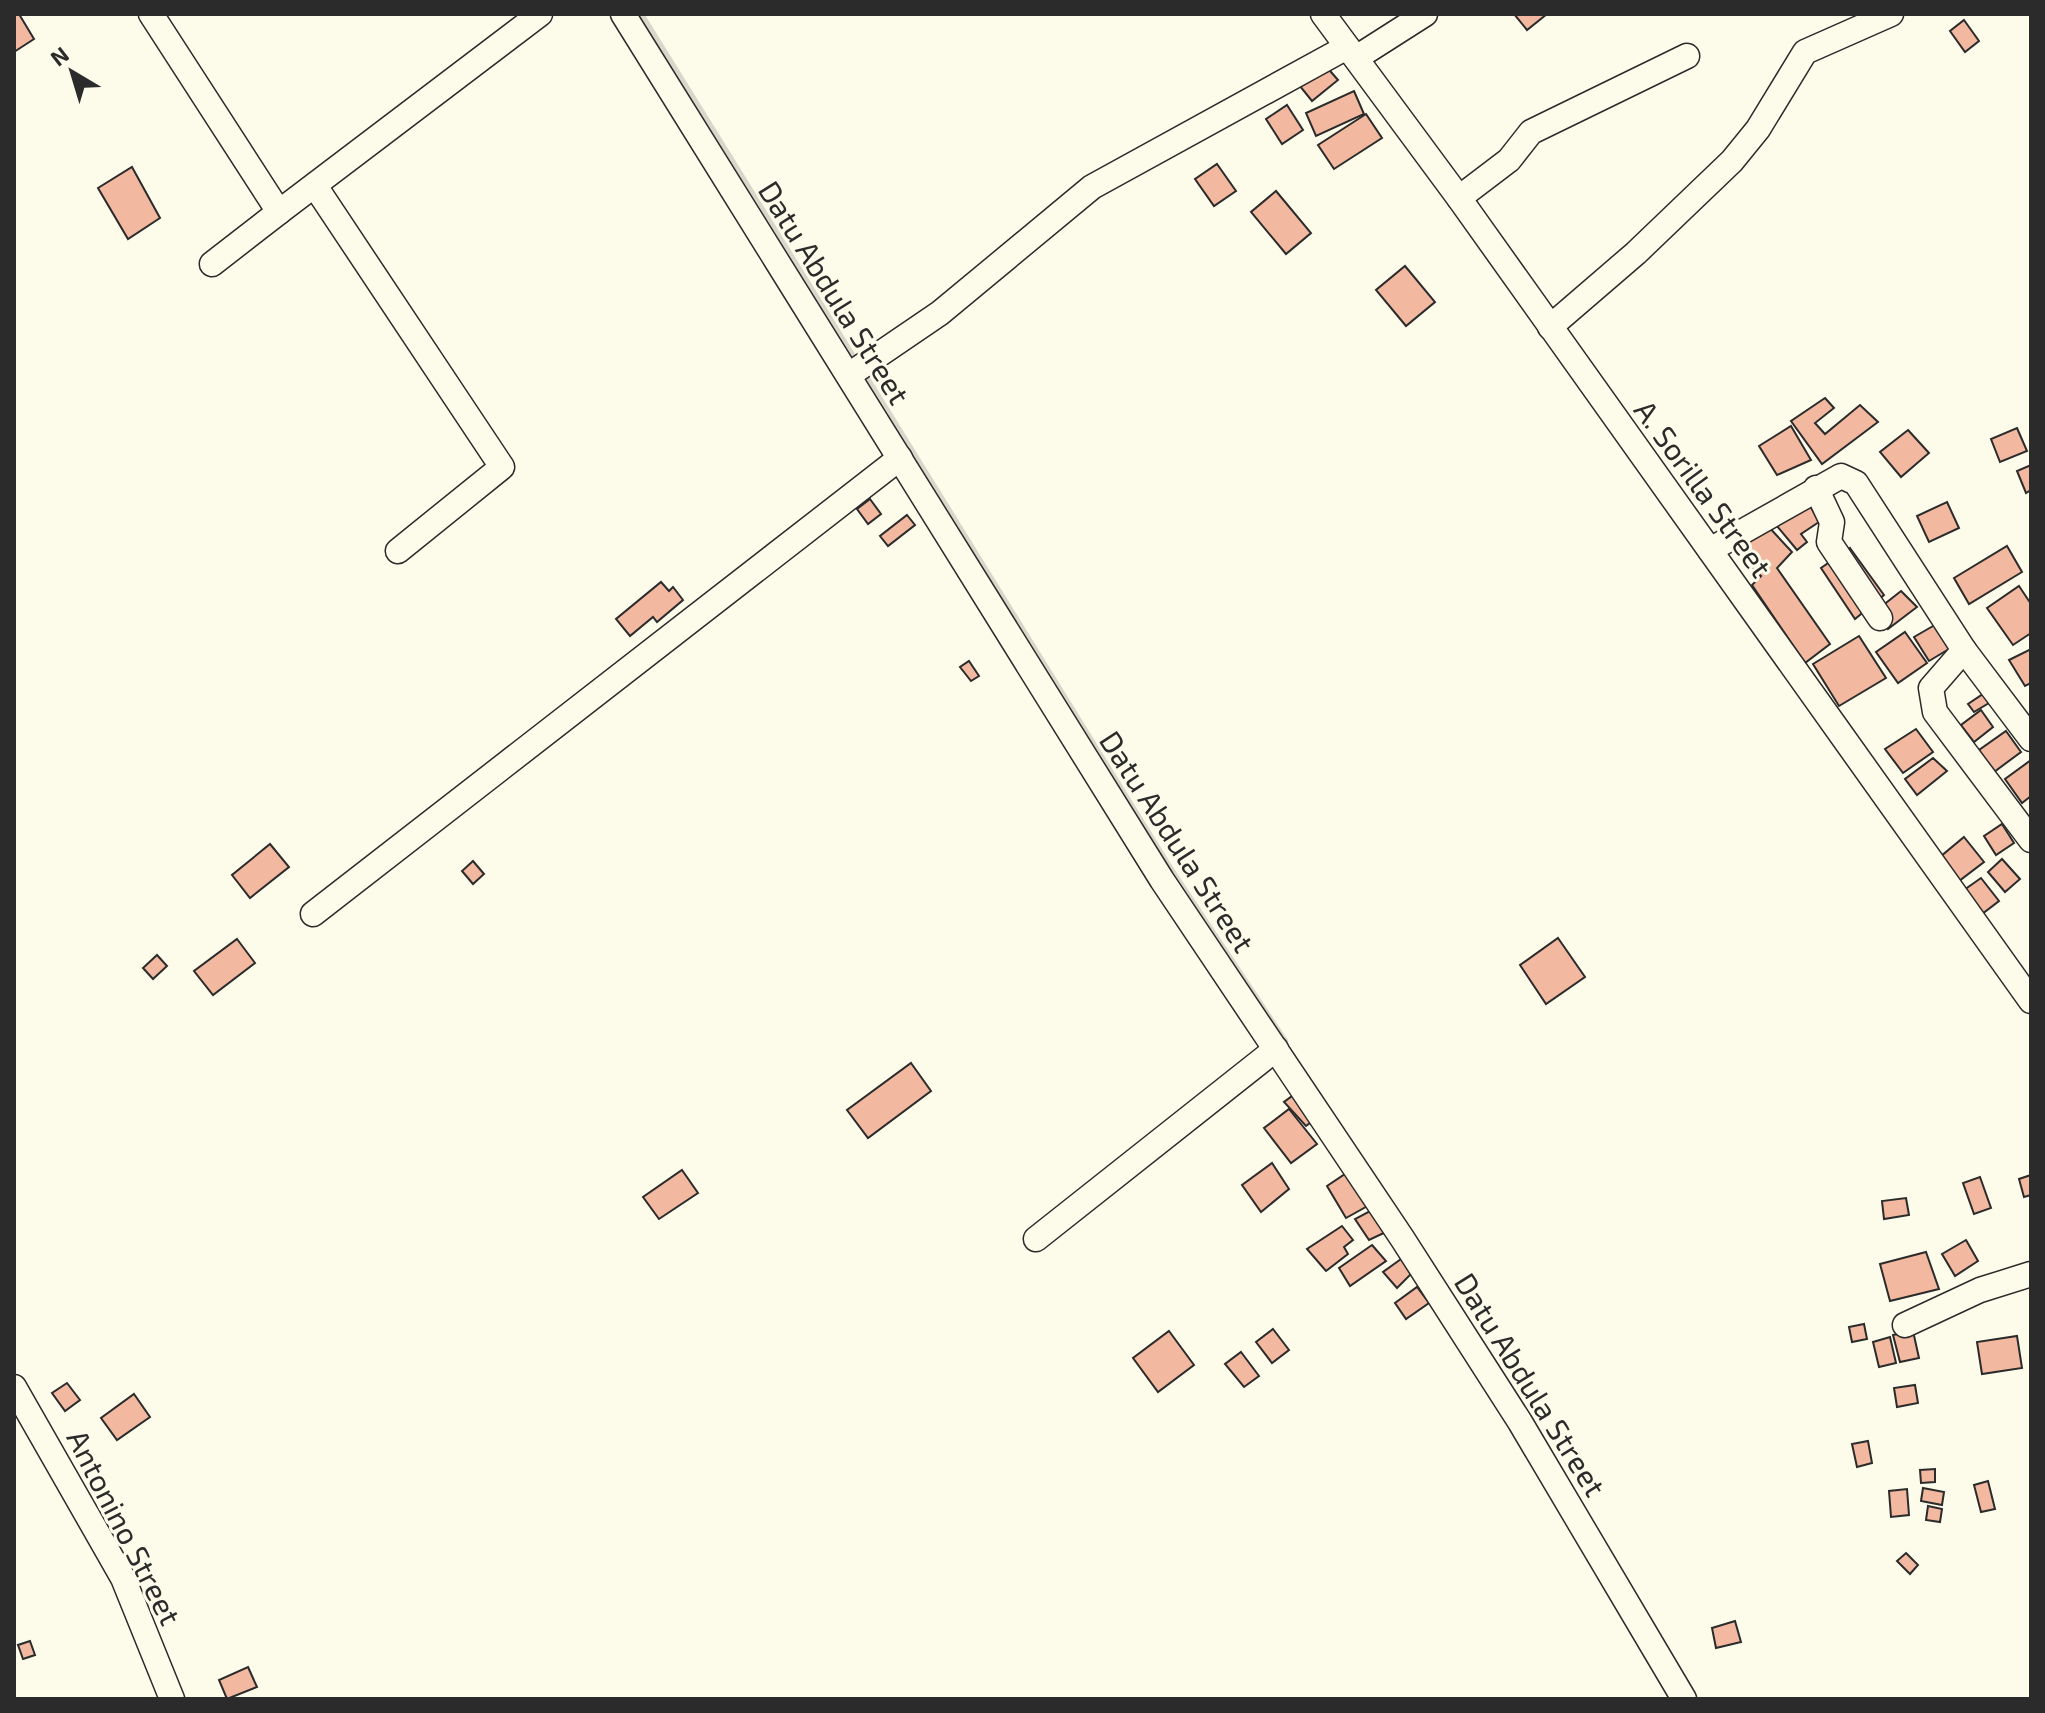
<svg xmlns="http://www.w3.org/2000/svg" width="2045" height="1713" viewBox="0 0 2045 1713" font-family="'Exo 2',sans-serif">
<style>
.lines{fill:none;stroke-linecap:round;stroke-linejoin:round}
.stream{stroke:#d8d7c9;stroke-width:6}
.building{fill:#f2b8a0;stroke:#2b2b2b;stroke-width:2}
.minor-casing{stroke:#2b2b2b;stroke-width:27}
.minor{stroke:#fdfbea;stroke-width:24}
.labels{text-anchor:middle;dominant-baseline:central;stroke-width:6;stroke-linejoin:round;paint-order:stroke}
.street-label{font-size:30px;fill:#2b2b2b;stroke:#fdfbea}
</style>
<rect width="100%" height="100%" fill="#fdfbea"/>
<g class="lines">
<!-- stream -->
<g class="stream">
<polyline points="641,14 856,361"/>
<polyline points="862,370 1172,871 1285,1041"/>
</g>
</g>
<!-- building -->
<g class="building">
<polygon points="14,14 19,14 34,39 14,52"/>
<polygon points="1514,14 1547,14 1527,30"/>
<polygon points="1964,20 1979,41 1965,52 1950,31"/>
<polygon points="1324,64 1338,80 1312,101 1299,85"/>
<polygon points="1354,91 1364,114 1316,136 1306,113"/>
<polygon points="1287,105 1303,130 1282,144 1266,119"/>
<polygon points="1366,114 1382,138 1334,169 1318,145"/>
<polygon points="1217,164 1236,191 1214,206 1195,179"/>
<polygon points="132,167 160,218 128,239 98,188"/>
<polygon points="1276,191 1311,233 1286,254 1251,212"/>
<polygon points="1405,266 1435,302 1406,326 1376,290"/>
<polygon points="1825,398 1834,408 1815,423 1825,434 1860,405 1878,422 1822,464 1791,421"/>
<polygon points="1791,426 1811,460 1777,475 1759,446"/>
<polygon points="2017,428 2027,451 2000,462 1991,439"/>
<polygon points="1908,430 1929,453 1901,477 1880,452"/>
<polygon points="2031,465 2031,490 2026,493 2017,471"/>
<polygon points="870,499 881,514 868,524 857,509"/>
<polygon points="1807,500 1819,522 1801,534 1807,542 1797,550 1772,520"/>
<polygon points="1947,502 1959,528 1929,542 1917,516"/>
<polygon points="907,515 915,525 888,546 880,536"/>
<polygon points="1766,524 1792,552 1777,568 1830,644 1805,663 1752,585 1761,576 1736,553"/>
<polygon points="2007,546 2022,572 1969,604 1954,578"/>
<polygon points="1850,548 1884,595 1855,619 1821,568"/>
<polygon points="661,582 669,591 673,587 683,600 657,622 653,617 630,636 616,619"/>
<polygon points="2019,586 2031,604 2031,633 2013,645 1987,608"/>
<polygon points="1901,591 1917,607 1888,629 1877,610"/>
<polygon points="1940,622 1954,646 1929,661 1914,637"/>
<polygon points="1905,632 1927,663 1898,683 1876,652"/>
<polygon points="1859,636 1886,678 1839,706 1813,664"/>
<polygon points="2031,649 2031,683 2025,686 2009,660"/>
<polygon points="969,661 979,676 971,681 960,667"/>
<polygon points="1983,694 1989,703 1974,712 1968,704"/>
<polygon points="1981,710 1993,727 1974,742 1961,725"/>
<polygon points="1916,729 1933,752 1903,773 1885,749"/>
<polygon points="2006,731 2021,752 1994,772 1979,750"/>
<polygon points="1933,758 1947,771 1917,795 1905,779"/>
<polygon points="2031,760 2031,796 2022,803 2005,779"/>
<polygon points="2002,824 2014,843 1996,855 1984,836"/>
<polygon points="1964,837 1984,862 1959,881 1940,857"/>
<polygon points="270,844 289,867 250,898 232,875"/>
<polygon points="2002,859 2020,879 2005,892 1988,872"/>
<polygon points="473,861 484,874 473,884 462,871"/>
<polygon points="1981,878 1999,901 1982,914 1964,890"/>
<polygon points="1558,938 1585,977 1546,1004 1520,965"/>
<polygon points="237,939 255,963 213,995 194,971"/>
<polygon points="157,955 167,966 153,979 143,968"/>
<polygon points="911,1063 931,1091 868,1138 847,1110"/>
<polygon points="1299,1091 1318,1117 1306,1126 1284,1102"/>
<polygon points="1289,1109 1317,1144 1291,1163 1264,1128"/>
<polygon points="1272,1163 1289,1189 1261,1212 1242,1185"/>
<polygon points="682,1170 698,1193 659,1219 643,1197"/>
<polygon points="1351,1170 1373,1203 1346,1218 1327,1186"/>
<polygon points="2031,1175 2031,1195 2024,1197 2019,1179"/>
<polygon points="1980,1177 1991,1208 1974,1214 1963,1183"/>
<polygon points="1906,1198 1909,1215 1884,1219 1882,1201"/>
<polygon points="1372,1210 1388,1231 1369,1240 1355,1219"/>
<polygon points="1342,1226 1353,1240 1344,1247 1348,1254 1326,1271 1307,1249"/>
<polygon points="1966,1240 1978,1261 1955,1276 1942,1254"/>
<polygon points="1372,1245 1386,1261 1350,1286 1339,1268"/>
<polygon points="1926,1252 1939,1289 1890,1301 1880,1264"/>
<polygon points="1401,1259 1412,1273 1397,1288 1383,1272"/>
<polygon points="1417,1287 1429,1303 1406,1319 1395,1303"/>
<polygon points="1864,1324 1867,1339 1852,1342 1849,1327"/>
<polygon points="1273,1329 1289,1350 1272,1363 1256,1342"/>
<polygon points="1169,1331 1194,1365 1158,1392 1133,1358"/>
<polygon points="1913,1331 1919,1358 1900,1362 1893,1335"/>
<polygon points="2017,1336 2022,1368 1982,1374 1977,1342"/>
<polygon points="1890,1337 1896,1363 1879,1367 1873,1342"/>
<polygon points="1241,1352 1259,1376 1244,1387 1225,1364"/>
<polygon points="67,1383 80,1400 65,1411 52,1393"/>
<polygon points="1915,1385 1918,1403 1897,1407 1894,1388"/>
<polygon points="134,1394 150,1417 117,1440 101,1418"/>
<polygon points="1868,1441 1872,1463 1857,1467 1852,1444"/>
<polygon points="1935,1469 1935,1482 1921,1483 1920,1470"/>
<polygon points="1988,1481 1995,1509 1981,1512 1974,1485"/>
<polygon points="1923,1488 1944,1492 1942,1505 1921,1501"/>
<polygon points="1907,1489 1909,1515 1891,1517 1889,1491"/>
<polygon points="1928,1506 1942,1509 1940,1522 1926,1520"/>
<polygon points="1906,1553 1918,1565 1910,1574 1897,1561"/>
<polygon points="1735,1621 1741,1642 1716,1648 1712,1628"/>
<polygon points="30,1641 35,1655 23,1659 18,1645"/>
<polygon points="248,1667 257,1687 227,1699 219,1680"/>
</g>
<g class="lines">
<!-- minor casing -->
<g class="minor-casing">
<g id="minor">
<polyline points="151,14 279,212 540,14"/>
<polyline points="623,14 1162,880 1402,1238 1520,1422 1684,1699"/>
<polyline points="1323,14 1459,198 2031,1001"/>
<polyline points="1356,58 1425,14"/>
<polyline points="315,186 502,467 398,551"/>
<polyline points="1459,198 1509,160 1531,132 1687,56"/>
<polyline points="212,264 279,212"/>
<polyline points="1550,327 1636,253 1732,161 1758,129 1805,52 1891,14"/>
<polyline points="849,375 940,313 1092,187 1347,47"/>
<polyline points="1816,488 1832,522 1829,542 1880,618"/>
<polyline points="1710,550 1841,476 1856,483 1964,650 2031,739"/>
<polyline points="1964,650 1931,688 1935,712 2031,840"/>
<polyline points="313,914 900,458"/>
<polyline points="1036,1239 1276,1049"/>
<polyline points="1905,1325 1980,1290 2031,1274"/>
<polyline points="14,1387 123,1578 172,1699"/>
</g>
</g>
<!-- minor -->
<use href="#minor" class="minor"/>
</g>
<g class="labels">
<!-- street labels -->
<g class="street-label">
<text transform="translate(835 292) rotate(58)">Datu Abdula Street</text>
<text transform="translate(1704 488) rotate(54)">A. Sorilla Street</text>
<text transform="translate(1178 841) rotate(57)">Datu Abdula Street</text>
<text transform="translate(1531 1384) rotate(58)">Datu Abdula Street</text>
<text transform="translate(125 1527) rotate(63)">Antonino Street</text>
</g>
</g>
<!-- border -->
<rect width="2045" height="1713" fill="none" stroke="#2b2b2b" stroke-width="32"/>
<!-- north arrow -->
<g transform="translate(72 72) rotate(322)" stroke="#fdfbea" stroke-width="6" paint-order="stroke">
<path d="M0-6L14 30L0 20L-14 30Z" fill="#2b2b2b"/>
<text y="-12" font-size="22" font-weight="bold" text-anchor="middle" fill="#2b2b2b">N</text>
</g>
</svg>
